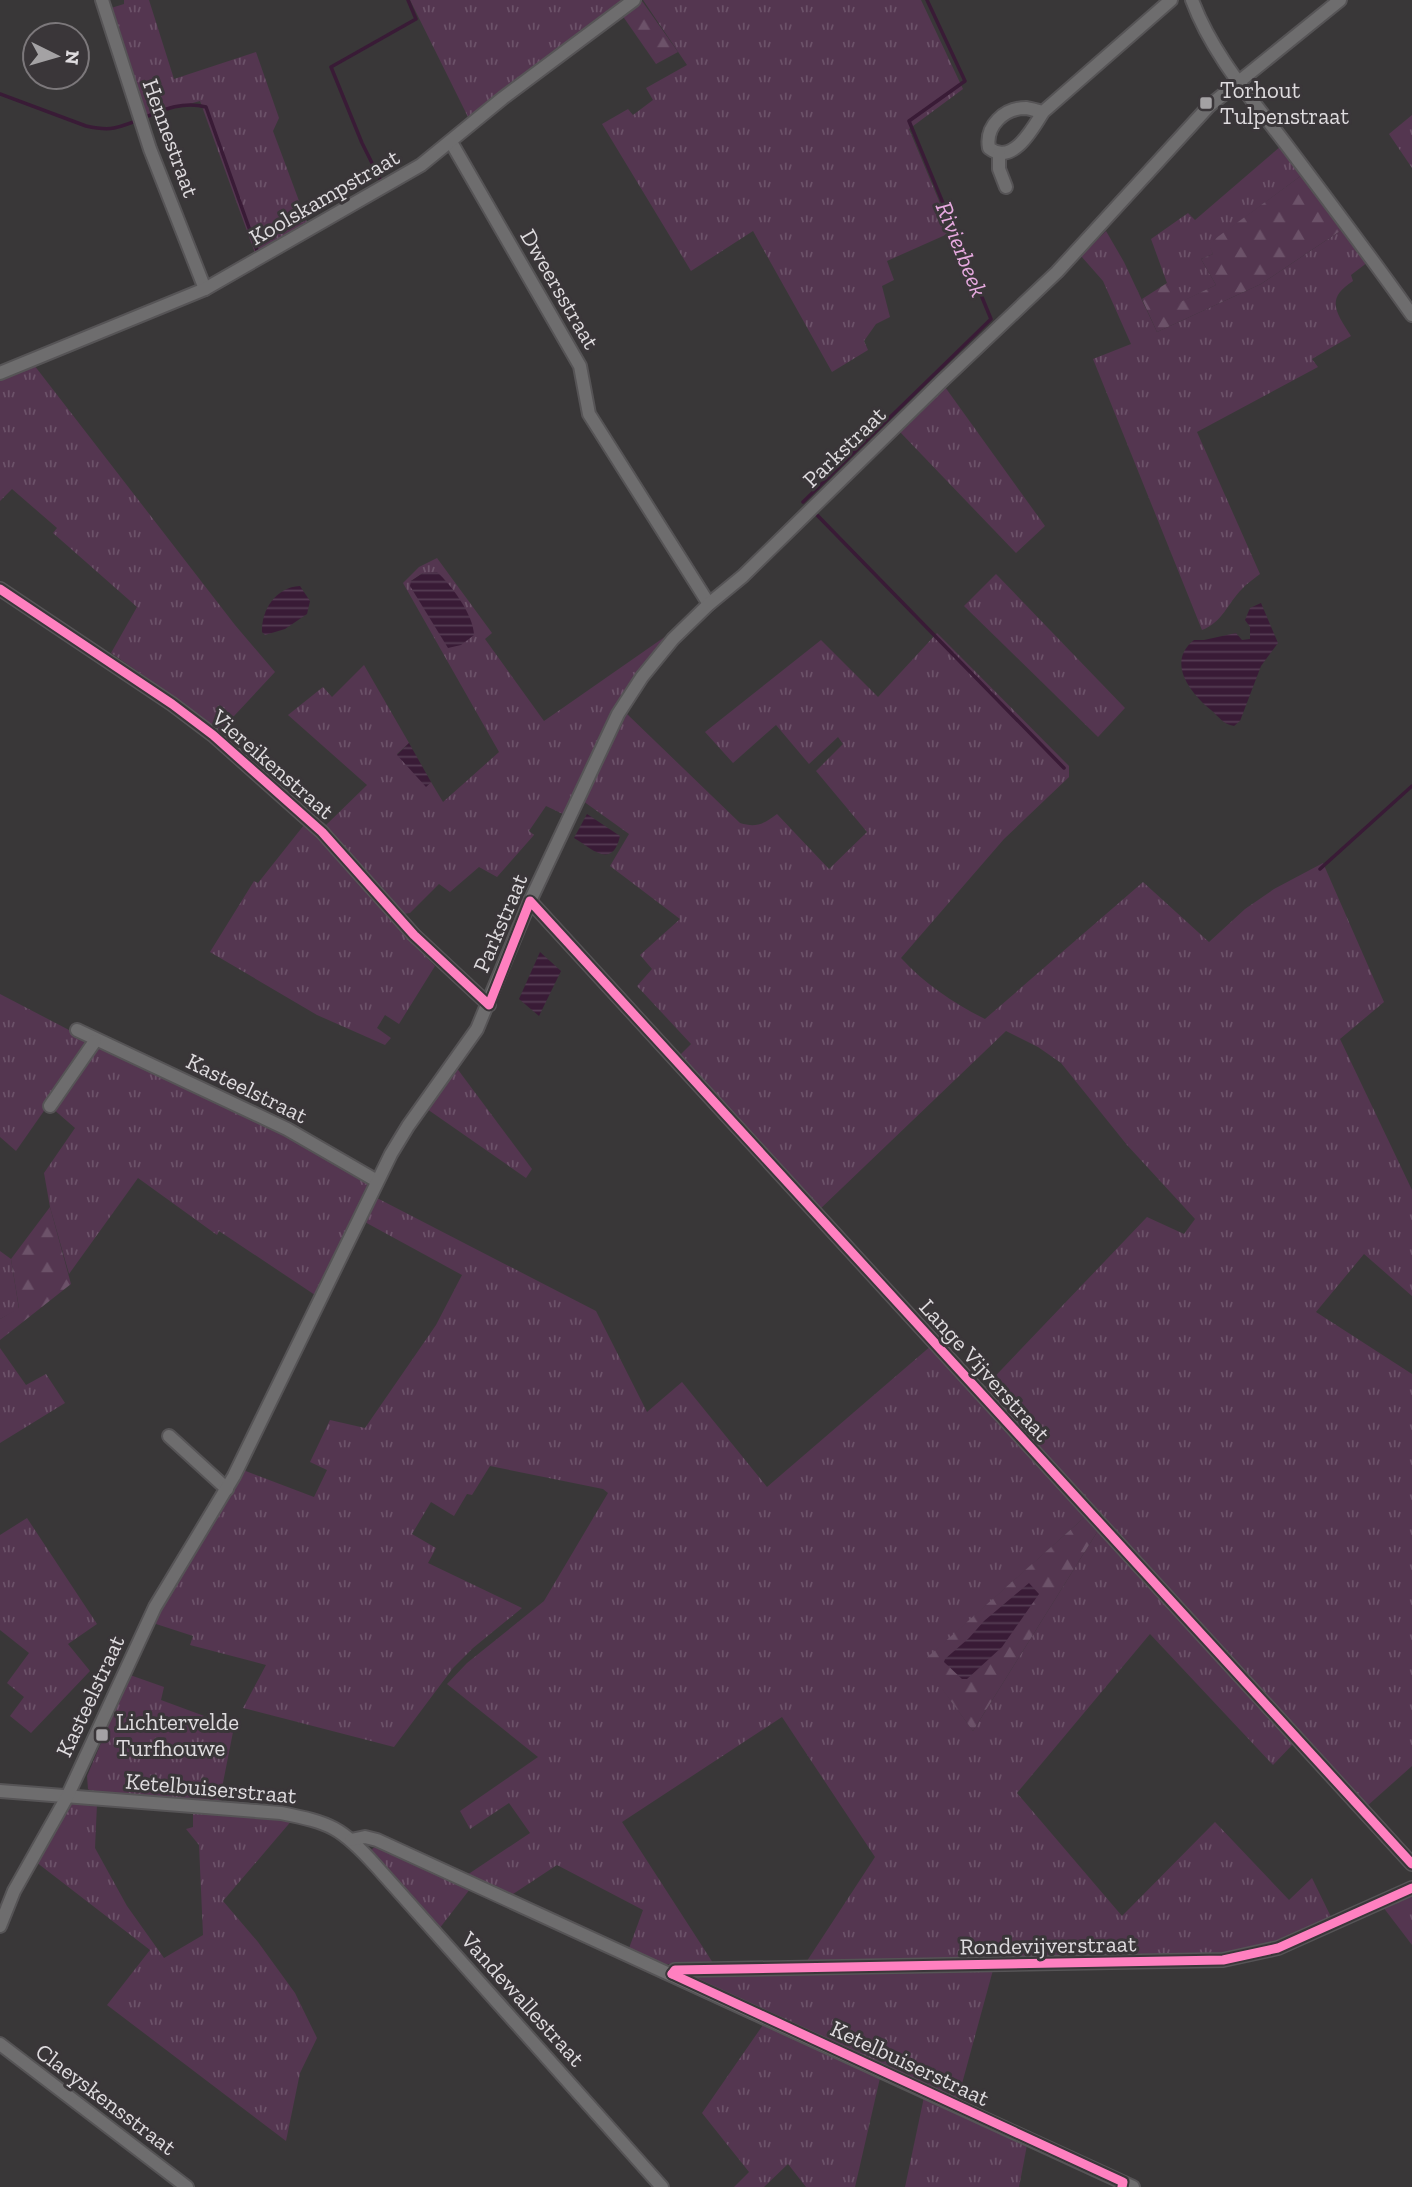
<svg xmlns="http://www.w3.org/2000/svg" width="1412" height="2187" viewBox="0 0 1412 2187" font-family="'Zilla Slab',serif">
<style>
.grass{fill:url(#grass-tufts);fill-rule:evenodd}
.forest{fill:url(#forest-firs)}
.water{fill:url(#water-rules)}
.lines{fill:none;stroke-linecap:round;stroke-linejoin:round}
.stream{stroke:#391b36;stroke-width:3.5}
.street-casing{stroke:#565456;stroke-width:16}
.street{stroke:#6e6d6e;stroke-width:12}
.cycleway-casing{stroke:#3a3639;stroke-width:13}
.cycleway{stroke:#ff80c0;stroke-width:9}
.poi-dot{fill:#a4a2a4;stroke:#3a3639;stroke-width:2.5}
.labels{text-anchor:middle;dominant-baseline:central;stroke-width:6;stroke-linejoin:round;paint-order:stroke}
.poi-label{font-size:23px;fill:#dedbde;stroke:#3a3639;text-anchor:start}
.street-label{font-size:23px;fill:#dedbde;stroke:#3a3639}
.water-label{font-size:24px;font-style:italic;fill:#e7aae0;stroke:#3a3639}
</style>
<defs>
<pattern id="grass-tufts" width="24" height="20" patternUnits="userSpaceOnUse" patternTransform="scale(1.75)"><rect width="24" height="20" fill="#543650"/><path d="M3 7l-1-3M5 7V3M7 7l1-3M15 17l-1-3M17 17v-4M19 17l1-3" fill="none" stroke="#6c5269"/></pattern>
<pattern id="forest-firs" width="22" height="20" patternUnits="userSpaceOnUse" patternTransform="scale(1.75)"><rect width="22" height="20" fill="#543650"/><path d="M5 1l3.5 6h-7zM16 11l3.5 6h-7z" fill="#6c5269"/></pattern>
<pattern id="water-rules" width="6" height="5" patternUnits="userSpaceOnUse" patternTransform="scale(1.75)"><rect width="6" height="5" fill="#391b36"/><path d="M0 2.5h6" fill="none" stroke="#553c53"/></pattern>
</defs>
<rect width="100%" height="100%" fill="#393738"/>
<!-- grass -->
<g class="grass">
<polygon points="124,0 149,0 174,79 256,52 279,118 273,131 308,225 256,256 200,101 145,116 111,8 124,4"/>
<path d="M410,0H628C572,38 521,78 470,121Z"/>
<polygon points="643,0 921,0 963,89 909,129 952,232 887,261 894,280 882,286 890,317 876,324 864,341 868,350 832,372 753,231 691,271 602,124 628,109 633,115 653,100 646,88 687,65"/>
<polygon points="1412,115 1412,168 1389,134"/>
<polygon points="1281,146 1302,175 1209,244 1213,254 1201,259 1216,285 1175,305 1151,239 1188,213 1195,220"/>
<path d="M1343,229L1368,262L1351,275L1353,281C1325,299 1336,312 1351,336L1312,359L1318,367L1197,432L1260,574C1254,579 1247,583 1242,589C1227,604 1223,622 1202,630L1093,359L1131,344L1103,281L1081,256L1106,231L1124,262L1157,332L1261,284Z"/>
<polygon points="34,365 235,625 275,672 220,731 215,731 172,695 111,653 137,607 53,533 57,528 12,489 0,501 0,378"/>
<polygon points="945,387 1045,526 1016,553 900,432"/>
<path d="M437,558L492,633L485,639L544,721L666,636L634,679L565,815L546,806L529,831L534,835L497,877L479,867L450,892L439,884L410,913L403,914L325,826L367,785L288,715L323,687L332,697L364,665L409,743L397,754L427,786L431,782L443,802L499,752L403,583L419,567ZM423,573L473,635L468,639L411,581Z"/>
<polygon points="996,574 1125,708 1098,737 964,606"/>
<path d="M937,633L1069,766V777L1004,839L901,958C925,984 953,1003 985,1019L1143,882L1209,942L1245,909L1274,889L1323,863L1384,1002L1340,1039L1412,1190V1296L1364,1254L1316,1312L1412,1374V1766L1366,1807L982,1390L1147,1217L1184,1234L1195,1219L1127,1145L1061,1063L1038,1047L1006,1031L818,1211L679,1056L691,1044L637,986L652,969L640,955L680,919L610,866L629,834L583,801L627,714L740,823C756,828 764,824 777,814L829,869L867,832L816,771L843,744L838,737L809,764L776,725L733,763L705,732L821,640L878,697Z"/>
<polygon points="304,825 338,857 380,903 415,946 435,966 399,1024 385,1015 377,1028 391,1038 385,1045 317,1015 210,952 254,881 258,883"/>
<polygon points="0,994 92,1042 16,1151 0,1137"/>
<polygon points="101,1046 279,1128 366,1180 369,1185 367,1191 315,1295 219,1231 217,1235 138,1178 69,1274 50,1207 44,1173 75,1128 52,1108 95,1047"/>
<polygon points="456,1067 532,1169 526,1178 427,1109"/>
<polygon points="375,1197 596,1311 647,1412 682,1382 767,1487 932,1345 1087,1515 923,1662 973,1731 1099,1529 1295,1742 1273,1765 1150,1634 1017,1793 1122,1916 1215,1822 1289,1900 1312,1878 1332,1919 1277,1944 1241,1954 805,1964 875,1857 782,1717 622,1822 715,1966 663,1964 628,1951 643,1910 557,1865 510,1896 464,1877 530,1833 509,1803 470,1829 460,1811 538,1757 447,1684 467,1663 544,1601 608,1493 603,1489 490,1466 472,1495 467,1494 454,1516 431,1502 412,1534 436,1548 428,1563 522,1608 473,1648 453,1668 394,1747 243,1708 266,1665 190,1645 193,1636 153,1623 243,1470 314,1497 327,1470 310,1462 330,1420 365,1428 436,1325 462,1275 363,1221"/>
<polygon points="0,1251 11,1259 19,1309 0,1319"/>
<polygon points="0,1348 26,1385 46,1374 65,1403 0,1443"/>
<polygon points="27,1518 97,1624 68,1644 90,1671 31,1733 10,1716 24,1697 7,1683 29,1653 0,1630 0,1535"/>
<polygon points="130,1675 164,1687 161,1700 234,1727 219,1803 94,1793 88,1789 87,1776"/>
<polygon points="69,1801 97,1804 95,1848 127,1906 164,1958 203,1935 199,1845 186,1829 193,1827 193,1810 293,1819 223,1901 258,1942 295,1993 317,2038 300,2073 286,2141 107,2005 150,1950 36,1862"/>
<polygon points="376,1846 470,1889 439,1929 373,1854 371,1850"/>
<polygon points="1412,1893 1412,1945 1383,1907"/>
<polygon points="993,1970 957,2102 694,1981 696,1976"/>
<polygon points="765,2022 880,2078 855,2187 806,2187 788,2164 764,2187 734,2187 749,2172 702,2113"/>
<polygon points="924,2097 1027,2145 1019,2187 905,2187"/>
</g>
<!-- forest -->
<g class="forest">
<polygon points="642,1 678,52 656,64 622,15"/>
<polygon points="1302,175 1343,229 1261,284 1157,332 1142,299 1167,283 1176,304 1216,285 1201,259 1213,254 1208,244"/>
<polygon points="50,1207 71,1284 0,1340 0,1319 19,1308 11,1259"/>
<polygon points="1087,1515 1099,1529 973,1731 922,1662"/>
</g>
<!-- water -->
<g class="water">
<path d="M437,572C452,586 473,614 474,635L461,645L448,648L410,586L411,581L423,573Z"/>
<path d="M300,586L310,601L307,614L285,629L265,635L262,632C261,610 276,587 300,586Z"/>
<path d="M1261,603L1278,643L1261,666L1240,721L1234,726C1223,724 1219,717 1211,710C1190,693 1166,662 1194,640H1204L1236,633L1242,640L1250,639V627L1245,620L1250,608Z"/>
<polygon points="409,743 431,782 426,787 397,755"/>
<path d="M587,814L620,836C612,871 590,847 574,838Z"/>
<polygon points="540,952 561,971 539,1016 519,999"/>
<polygon points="1029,1583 1039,1594 1002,1647 967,1679 962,1679 944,1662 945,1659 969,1638 984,1621"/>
</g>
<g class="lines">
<!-- stream -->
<g class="stream">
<path d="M0,94L86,126C95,128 105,130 114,128C146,121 172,98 206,107L258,253L259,252"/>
<polyline points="382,183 362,143 331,67 416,19 408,0"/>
<polyline points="803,502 991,319 909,121 965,81 927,0"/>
<polyline points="817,515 1064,768"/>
<polyline points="1320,869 1412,786"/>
</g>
<!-- street casing -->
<g class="street-casing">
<g id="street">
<polyline points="102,0 150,149 205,289"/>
<path d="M1192,0C1212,54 1251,98 1285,143C1328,200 1371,257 1412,315"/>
<path d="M1043,112C1038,111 1032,109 1026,108C1004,108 985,126 989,148C1012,166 1032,130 1043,112L1171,0"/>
<polyline points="451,142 580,366 589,414 709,604"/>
<polyline points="999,154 999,169 1006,187"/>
<polyline points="0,373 205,289 421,165 503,98 634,0"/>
<polyline points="0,589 172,704 213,735 322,832 414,935 489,1005"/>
<polyline points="530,901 1412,1864"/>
<polyline points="77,1030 287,1129 377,1181"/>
<polyline points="50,1106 95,1041"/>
<polyline points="169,1436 227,1489"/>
<path d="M0,1791L281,1813C331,1823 341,1827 376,1866L662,2187"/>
<polyline points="351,1840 365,1837 377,1840 1133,2187"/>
<polyline points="0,1926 14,1891 67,1797 155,1607 234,1476 391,1154 408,1126 477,1029 530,901 618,714 642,677 673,639 709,604 743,576 941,382 1057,272 1209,106 1340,0"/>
<polyline points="672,1973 675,1970 1223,1960 1278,1948 1412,1888"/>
<polyline points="0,2044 187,2187"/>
</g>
</g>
<!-- street -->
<use href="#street" class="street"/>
<!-- cycleway casing -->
<g class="cycleway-casing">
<g id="cycleway">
<polyline points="0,589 172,704 213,735 322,832 414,935 489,1005 530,901 1412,1864"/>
<polyline points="672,1974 675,1970 1223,1960 1278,1948 1412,1888"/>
<polyline points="672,1974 1123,2182 1122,2187"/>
</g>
</g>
<!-- cycleway -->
<use href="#cycleway" class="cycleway"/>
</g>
<!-- markers -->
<g class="poi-dot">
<rect x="1199" y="96" width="14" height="14" rx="3.5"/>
<rect x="95" y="1728" width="14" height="14" rx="3.5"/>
</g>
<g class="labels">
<!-- poi labels -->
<g class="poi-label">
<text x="1220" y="90">Torhout<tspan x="1220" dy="26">Tulpenstraat</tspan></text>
<text x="116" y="1722">Lichtervelde<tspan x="116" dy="26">Turfhouwe</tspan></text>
</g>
<!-- street labels -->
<g class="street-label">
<text transform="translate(171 138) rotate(70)">Hennestraat</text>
<text transform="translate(324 197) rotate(-30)">Koolskampstraat</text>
<text transform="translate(560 289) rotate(60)">Dweersstraat</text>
<text transform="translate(844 447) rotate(-44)">Parkstraat</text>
<text transform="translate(273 764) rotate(41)">Viereikenstraat</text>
<text transform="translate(500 923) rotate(-67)">Parkstraat</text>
<text transform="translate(247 1088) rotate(26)">Kasteelstraat</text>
<text transform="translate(985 1370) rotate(48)">Lange Vijverstraat</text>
<text transform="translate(90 1696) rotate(-65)">Kasteelstraat</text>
<text transform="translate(211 1788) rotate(5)">Ketelbuiserstraat</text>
<text transform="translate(1048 1945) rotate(-1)">Rondevijverstraat</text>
<text transform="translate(523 1999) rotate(48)">Vandewallestraat</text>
<text transform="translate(910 2063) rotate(25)">Ketelbuiserstraat</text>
<text transform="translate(106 2099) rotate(37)">Claeyskensstraat</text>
</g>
<!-- water labels -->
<g class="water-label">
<text transform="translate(962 249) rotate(68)">Rivierbeek</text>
</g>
</g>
<!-- north arrow -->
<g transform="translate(56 56) rotate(95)"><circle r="33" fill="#3a3639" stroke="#7c787b" stroke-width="2"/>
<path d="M0-5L12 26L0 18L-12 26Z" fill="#a4a2a4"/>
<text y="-10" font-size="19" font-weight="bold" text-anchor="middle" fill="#dedbde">N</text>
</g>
</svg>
